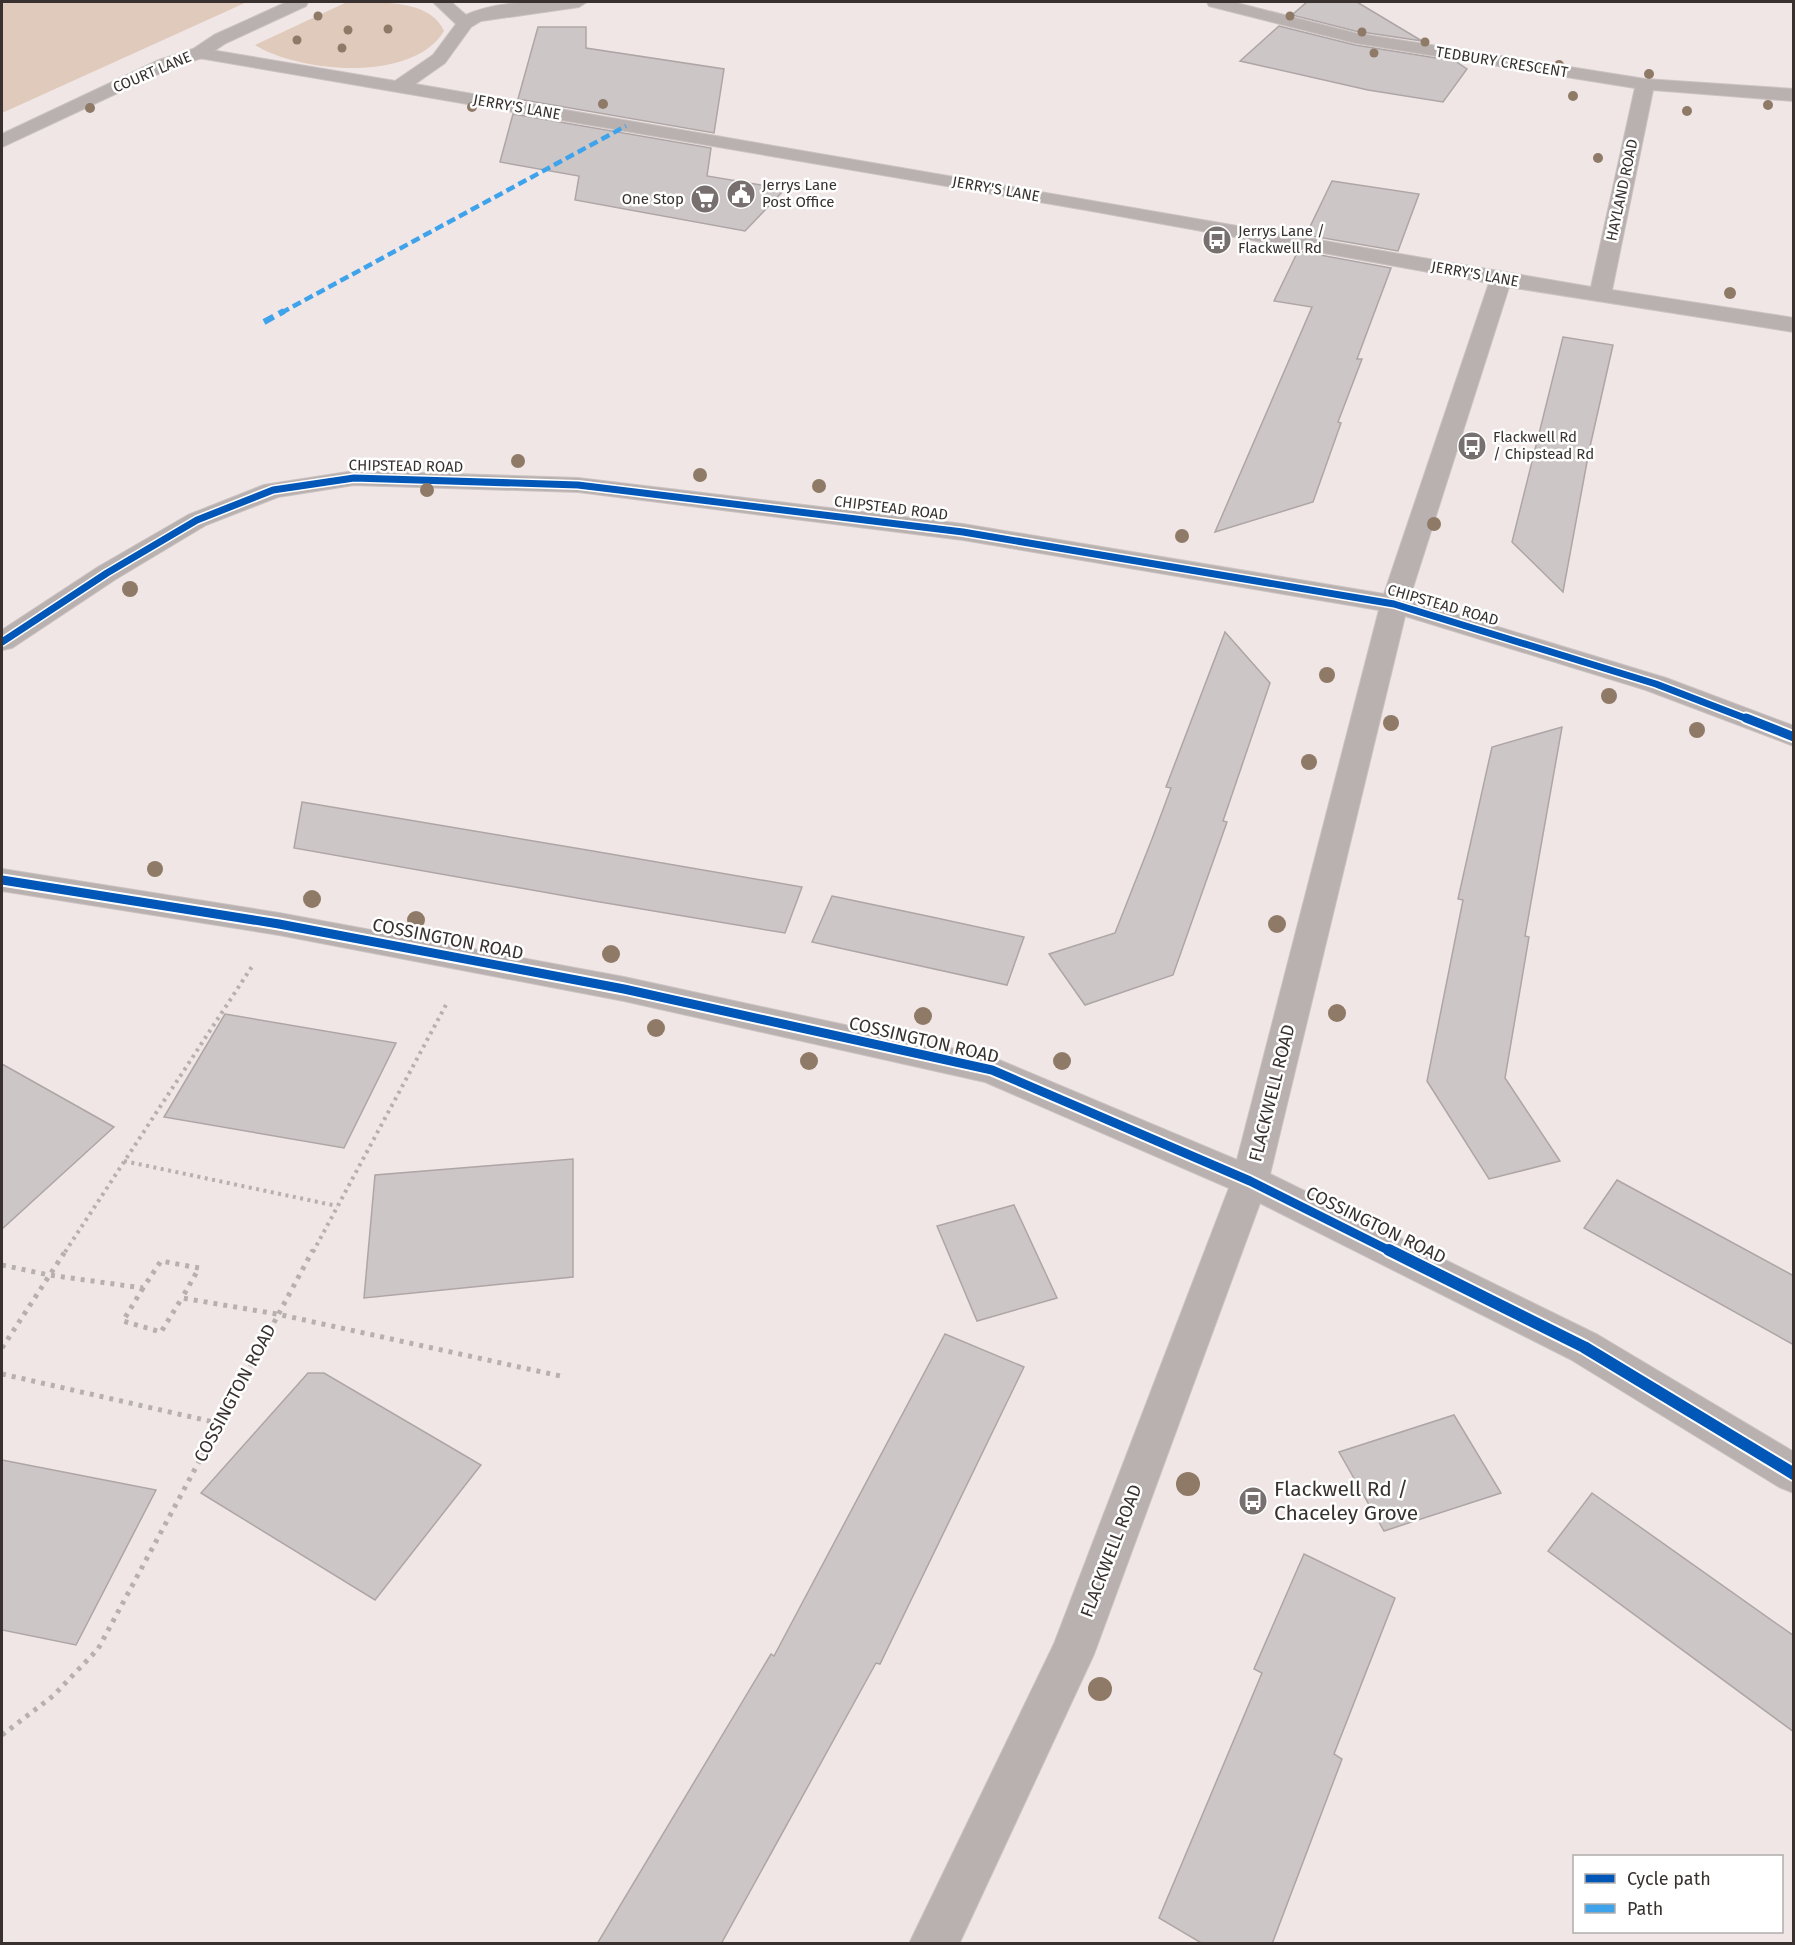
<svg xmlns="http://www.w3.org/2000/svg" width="1795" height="1945" viewBox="0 0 1795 1945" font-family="'Fira Sans',sans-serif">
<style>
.green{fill:#e0cabb}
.building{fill:#cdc6c6;stroke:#aea6a6;stroke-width:1.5}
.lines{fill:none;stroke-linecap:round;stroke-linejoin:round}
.minor-casing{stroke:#cac3c2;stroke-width:2}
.tertiary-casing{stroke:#cac3c2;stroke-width:2}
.path-far1{stroke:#b7b0af;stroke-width:4;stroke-dasharray:3 4.5;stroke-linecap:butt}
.path{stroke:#b7b0af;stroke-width:5;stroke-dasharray:4 6;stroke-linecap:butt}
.minor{fill:#b9b1af;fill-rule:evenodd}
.tertiary{fill:#b9b1af;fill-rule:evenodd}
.quiet-far1{stroke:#3fa3eb;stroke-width:4.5;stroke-dasharray:9 4.5;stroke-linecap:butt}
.quiet{stroke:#3fa3eb;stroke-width:6;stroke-dasharray:11 6;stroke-linecap:butt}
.cycleway-far2-casing{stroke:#fff;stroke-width:10}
.cycleway-far1-casing{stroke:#fff;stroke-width:13}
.cycleway-casing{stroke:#fff;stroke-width:16}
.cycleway-far2{stroke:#0057b8;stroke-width:7}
.cycleway-far1{stroke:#0057b8;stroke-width:9}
.cycleway{stroke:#0057b8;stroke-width:12}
.tree{fill:#8f7a67}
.labels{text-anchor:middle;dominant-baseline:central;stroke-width:5;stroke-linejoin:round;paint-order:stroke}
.far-street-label{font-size:15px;fill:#383130;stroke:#fff}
.far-poi-label{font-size:15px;fill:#383130;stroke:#fff;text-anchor:start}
.street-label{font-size:18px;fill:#383130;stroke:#fff}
.near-poi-label{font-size:21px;fill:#383130;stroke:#fff;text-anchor:start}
</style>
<rect width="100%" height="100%" fill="#f0e6e5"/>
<!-- green -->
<g class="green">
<polygon points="2,2 247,2 2,113"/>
<path d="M347,2C383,2 431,0 444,31C413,83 300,73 255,45Z"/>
</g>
<!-- building -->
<g class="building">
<polygon points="1307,2 1357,2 1422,41 1355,31 1292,15"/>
<polygon points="1279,26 1355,45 1455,61 1467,69 1443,102 1368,90 1240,61"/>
<polygon points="538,27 586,27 586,48 724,69 714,133 518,99"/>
<polygon points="513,114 711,148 707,176 785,189 745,231 575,200 579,176 500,162"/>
<polygon points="1332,181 1419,194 1398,251 1306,235"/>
<polygon points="1298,251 1391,268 1357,359 1362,359 1338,422 1341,423 1313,502 1215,532 1312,307 1274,301"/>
<polygon points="1563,337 1613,345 1589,451 1563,592 1512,542"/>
<polygon points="1225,632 1270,683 1223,821 1227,822 1173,975 1085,1005 1049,954 1115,933 1152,839 1171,788 1166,787"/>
<polygon points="1562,727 1525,936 1529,937 1505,1078 1560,1161 1489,1179 1427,1081 1463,900 1458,899 1492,747"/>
<polygon points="302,802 593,851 802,887 785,933 594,901 294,848"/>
<polygon points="832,896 932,917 1024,937 1007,985 812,942"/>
<polygon points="225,1014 396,1043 344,1148 164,1117"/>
<polygon points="2,1064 114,1127 2,1229"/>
<polygon points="573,1159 573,1277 364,1298 375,1175"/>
<polygon points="1617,1180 1794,1276 1794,1345 1584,1228"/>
<polygon points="1014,1205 1057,1298 977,1321 937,1226"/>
<polygon points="945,1334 1024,1367 880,1664 876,1663 721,1944 597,1944 771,1654 774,1656"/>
<polygon points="308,1373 324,1373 481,1465 375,1600 201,1493"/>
<polygon points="1454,1415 1501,1493 1384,1531 1339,1452"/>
<polygon points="2,1460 156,1490 76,1645 2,1630"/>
<polygon points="1592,1493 1794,1636 1794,1732 1548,1551"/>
<polygon points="1304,1554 1395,1598 1334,1754 1342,1759 1272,1944 1203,1944 1159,1918 1262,1673 1254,1669"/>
</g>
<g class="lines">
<!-- minor casing -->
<g class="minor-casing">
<path id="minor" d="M433,2H451L466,15C496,0 555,0 587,2L579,7L481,21L471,27L445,63L415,84L1591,287L1635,88L1355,43L1209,6L1207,2H1233L1355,33L1645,79L1794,89V101L1653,90L1612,290L1794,318V332L1509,287L1409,600L1666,678L1794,726V746L1646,690L1405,616L1270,1174L1598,1335L1794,1452V1493L1779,1487L1570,1359L1260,1203L1094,1654L959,1944H909L1054,1644L1229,1188L985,1082L624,1001L279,935L2,891V869L279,913L624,977L992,1057L1237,1160L1379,610L963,540L578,492L354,485L278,497L206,525L116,579L12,648L2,650V630L98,567L188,515L264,485L354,471L578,478L963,524L1384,594L1489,283L1086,210L199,58L190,53L199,48L395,81L433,55L456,24Z"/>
</g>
<!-- tertiary casing -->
<g class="tertiary-casing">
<polygon id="tertiary" points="287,2 308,2 306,6 226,43 205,57 171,68 2,147 2,134 159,60 193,49 214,35"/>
</g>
<!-- path-far1 -->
<g class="path-far1">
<polyline points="124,1161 337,1206"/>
<polyline points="65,1252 253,965"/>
<polyline points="313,1252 447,1003"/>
</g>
<!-- path -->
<g class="path">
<polyline points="2,1265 49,1275 143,1288 161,1261 199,1268 182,1298"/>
<polyline points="143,1288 123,1321 161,1332 182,1298 277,1314 565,1377"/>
<polyline points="2,1348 66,1250"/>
<polyline points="2,1374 218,1423"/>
<polyline points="2,1735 53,1696 98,1649 313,1250"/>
</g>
<!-- minor -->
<use href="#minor" class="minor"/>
<!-- tertiary -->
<use href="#tertiary" class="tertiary"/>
<!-- quiet-far1 -->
<polyline class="quiet-far1" points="281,313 626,126"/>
<!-- quiet -->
<polyline class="quiet" points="264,322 284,311"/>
<!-- cycleway-far2 casing -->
<g class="cycleway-far2-casing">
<polyline id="cycleway-far2" points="2,642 107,573 197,520 273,490 354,478 578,485 963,532 1394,604 1656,684 1750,720"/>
</g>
<!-- cycleway-far1 casing -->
<g class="cycleway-far1-casing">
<g id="cycleway-far1">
<polyline points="1746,718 1794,737"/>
<polyline points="2,880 279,924 624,989 992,1070 1250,1181 1392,1252"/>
</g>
</g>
<!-- cycleway casing -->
<g class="cycleway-casing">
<polyline id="cycleway" points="1389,1250 1584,1347 1794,1474"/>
</g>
<!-- cycleway-far2 -->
<use href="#cycleway-far2" class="cycleway-far2"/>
<!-- cycleway-far1 -->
<use href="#cycleway-far1" class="cycleway-far1"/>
<!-- cycleway -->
<use href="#cycleway" class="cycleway"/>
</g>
<!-- trees -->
<g class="tree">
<circle cx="318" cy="16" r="4.5"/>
<circle cx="1290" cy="16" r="4.5"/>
<circle cx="388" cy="29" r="4.5"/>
<circle cx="348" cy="30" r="4.5"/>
<circle cx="1362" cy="32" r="4.5"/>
<circle cx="297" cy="40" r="4.5"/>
<circle cx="1425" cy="42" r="4.5"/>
<circle cx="342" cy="48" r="4.5"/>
<circle cx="1374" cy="53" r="4.5"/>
<circle cx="1559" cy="65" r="5"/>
<circle cx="1649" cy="74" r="5"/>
<circle cx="1573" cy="96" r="5"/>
<circle cx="603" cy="104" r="5"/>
<circle cx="1768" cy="105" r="5"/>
<circle cx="472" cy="107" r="5"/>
<circle cx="90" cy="108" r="5"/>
<circle cx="1687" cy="111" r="5"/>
<circle cx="1598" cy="158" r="5"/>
<circle cx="1730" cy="293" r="6"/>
<circle cx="518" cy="461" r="7"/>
<circle cx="700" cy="475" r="7"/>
<circle cx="819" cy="486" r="7"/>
<circle cx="427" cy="490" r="7"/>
<circle cx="1434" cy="524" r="7"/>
<circle cx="1182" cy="536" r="7"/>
<circle cx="130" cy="589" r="8"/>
<circle cx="1327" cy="675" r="8"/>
<circle cx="1609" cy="696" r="8"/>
<circle cx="1391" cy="723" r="8"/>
<circle cx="1697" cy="730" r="8"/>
<circle cx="1309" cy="762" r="8"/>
<circle cx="155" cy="869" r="8"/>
<circle cx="312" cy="899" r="9"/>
<circle cx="416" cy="920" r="9"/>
<circle cx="1277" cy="924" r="9"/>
<circle cx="611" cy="954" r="9"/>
<circle cx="1337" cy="1013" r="9"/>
<circle cx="923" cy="1016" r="9"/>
<circle cx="656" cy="1028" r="9"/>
<circle cx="809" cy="1061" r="9"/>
<circle cx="1062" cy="1061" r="9"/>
<circle cx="1188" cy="1484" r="12"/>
<circle cx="1100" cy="1689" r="12"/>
</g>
<!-- icons -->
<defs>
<g id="civic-disc" transform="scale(1.5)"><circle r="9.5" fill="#78706f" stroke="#fff"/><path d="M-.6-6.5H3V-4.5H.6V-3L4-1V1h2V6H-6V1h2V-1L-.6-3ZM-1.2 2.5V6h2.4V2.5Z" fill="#fff"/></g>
<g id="supermarket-disc" transform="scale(1.5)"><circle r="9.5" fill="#78706f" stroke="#fff"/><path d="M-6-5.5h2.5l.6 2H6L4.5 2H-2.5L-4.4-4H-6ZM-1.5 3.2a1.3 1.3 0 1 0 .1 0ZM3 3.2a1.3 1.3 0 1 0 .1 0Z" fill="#fff"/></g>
<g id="bus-disc" transform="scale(1.5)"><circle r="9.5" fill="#78706f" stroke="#fff"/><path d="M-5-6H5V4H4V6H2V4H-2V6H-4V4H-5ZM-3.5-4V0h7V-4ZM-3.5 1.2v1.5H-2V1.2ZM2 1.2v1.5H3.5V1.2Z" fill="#fff"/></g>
</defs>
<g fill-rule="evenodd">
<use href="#civic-disc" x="741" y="194"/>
<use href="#supermarket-disc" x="705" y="199"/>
<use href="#bus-disc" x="1217" y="240"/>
<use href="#bus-disc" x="1472" y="446"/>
<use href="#bus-disc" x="1253" y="1501"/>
</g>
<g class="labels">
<!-- far-street labels -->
<g class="far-street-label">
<text transform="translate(1502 62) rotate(9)">TEDBURY CRESCENT</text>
<text transform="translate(152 72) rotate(-23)">COURT LANE</text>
<text transform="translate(517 107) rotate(10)">JERRY'S LANE</text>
<text transform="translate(996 189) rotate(10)">JERRY'S LANE</text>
<text transform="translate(1622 190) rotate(-78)">HAYLAND ROAD</text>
<text transform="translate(1475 274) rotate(10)">JERRY'S LANE</text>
<text transform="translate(406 466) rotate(1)">CHIPSTEAD ROAD</text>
<text transform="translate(891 508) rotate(7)">CHIPSTEAD ROAD</text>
<text transform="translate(1443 605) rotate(16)">CHIPSTEAD ROAD</text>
</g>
<!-- far-poi labels -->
<g class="far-poi-label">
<text x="762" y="185">Jerrys Lane<tspan x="762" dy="17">Post Office</tspan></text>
<text x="684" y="199" text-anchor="end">One Stop</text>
<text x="1238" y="231">Jerrys Lane /<tspan x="1238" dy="17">Flackwell Rd</tspan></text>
<text x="1493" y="437">Flackwell Rd<tspan x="1493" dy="17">/ Chipstead Rd</tspan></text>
</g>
<!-- street labels -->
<g class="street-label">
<text transform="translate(448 939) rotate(11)">COSSINGTON ROAD</text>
<text transform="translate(924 1040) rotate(13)">COSSINGTON ROAD</text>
<text transform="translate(1272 1093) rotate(-76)">FLACKWELL ROAD</text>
<text transform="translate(1376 1225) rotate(26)">COSSINGTON ROAD</text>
<text transform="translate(235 1393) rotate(-62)">COSSINGTON ROAD</text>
<text transform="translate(1111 1551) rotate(-69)">FLACKWELL ROAD</text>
</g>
<!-- near-poi labels -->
<g class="near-poi-label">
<text x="1274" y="1489">Flackwell Rd /<tspan x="1274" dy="24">Chaceley Grove</tspan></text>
</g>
</g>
<!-- border -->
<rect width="1795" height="1945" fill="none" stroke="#383130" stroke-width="6"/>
<!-- legend -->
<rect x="1573" y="1855" width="210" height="78" fill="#ffffff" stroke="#afadac" stroke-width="1.5"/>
<rect x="1585" y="1874" width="30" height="9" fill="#0057b8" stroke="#afadac" stroke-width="1.5"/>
<text x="1627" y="1885" font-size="18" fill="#383130">Cycle path</text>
<rect x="1585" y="1904" width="30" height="9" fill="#3fa3eb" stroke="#afadac" stroke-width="1.5"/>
<text x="1627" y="1915" font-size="18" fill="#383130">Path</text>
</svg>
